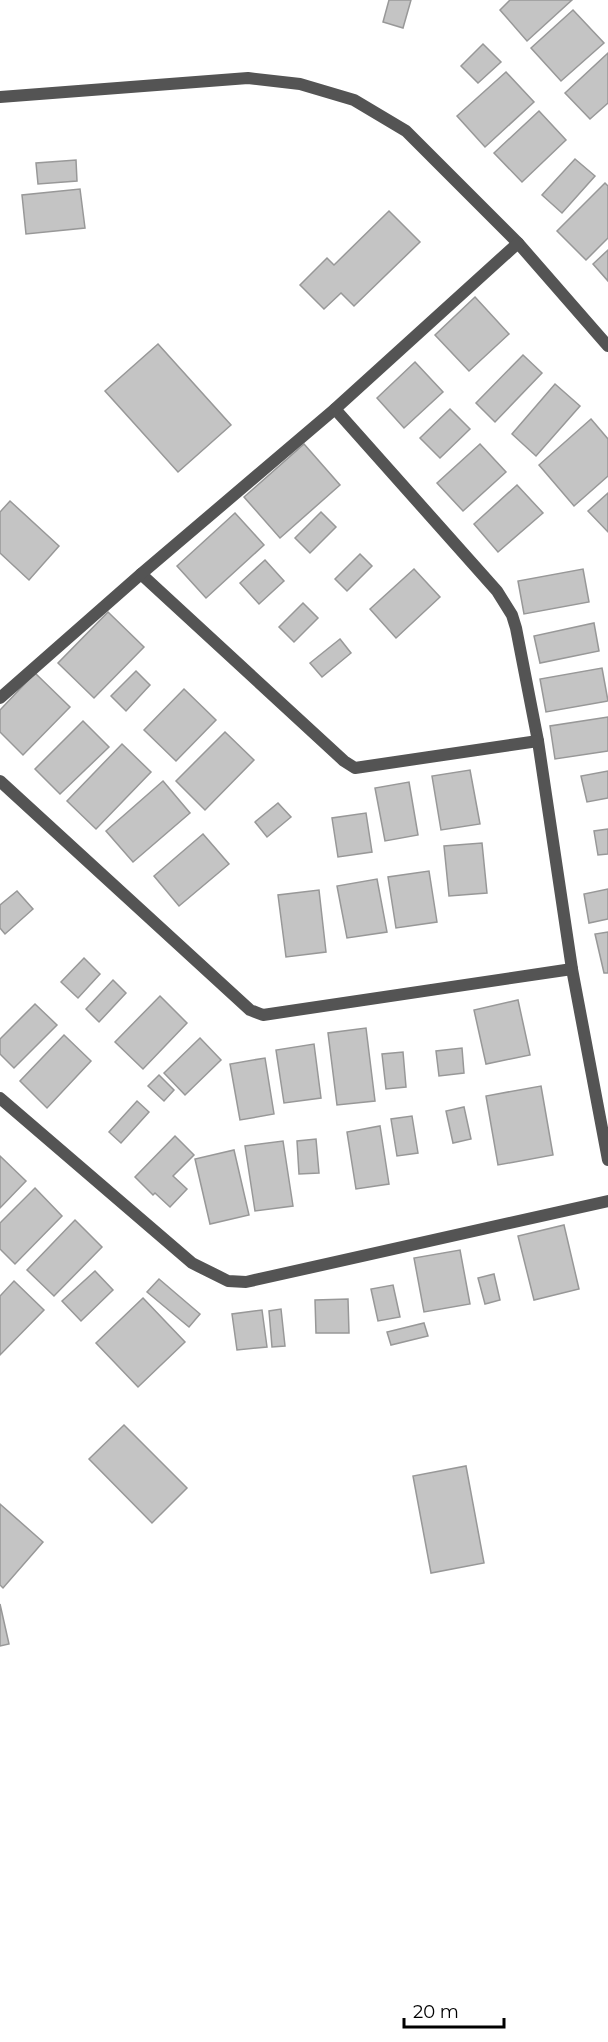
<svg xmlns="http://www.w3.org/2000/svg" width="608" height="2042" viewBox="0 0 608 2042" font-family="Montserrat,sans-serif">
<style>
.building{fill:#c4c4c4;stroke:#989898;stroke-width:1.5}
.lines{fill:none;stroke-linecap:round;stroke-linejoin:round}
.street{stroke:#545454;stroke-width:12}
</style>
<rect width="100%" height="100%" fill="#fff"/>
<!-- building -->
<g class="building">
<polygon points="389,0 411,0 403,28 383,22"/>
<polygon points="510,0 572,0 527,41 500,10"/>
<polygon points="573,10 604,43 561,81 531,48"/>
<polygon points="483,44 501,62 478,83 461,66"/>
<polygon points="608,53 608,103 590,119 565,93"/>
<polygon points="506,72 534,102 485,147 457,116"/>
<polygon points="539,111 566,140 522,182 494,153"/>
<polygon points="575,159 595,176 562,213 542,195"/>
<polygon points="76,160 77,181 38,184 36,163"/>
<polygon points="605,183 608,186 608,238 586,260 557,231"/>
<polygon points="80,189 85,228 26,234 22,195"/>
<polygon points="389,211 420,242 354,306 341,293 324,309 300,285 327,258 334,265"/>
<polygon points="608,250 608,281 593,264"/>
<polygon points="475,297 509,334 469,371 435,335"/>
<polygon points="158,344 231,425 178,472 105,391"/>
<polygon points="523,355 542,373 495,422 476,403"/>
<polygon points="415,362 443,392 404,428 377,398"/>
<polygon points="555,384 580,406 536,456 512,434"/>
<polygon points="450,409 470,429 440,458 420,438"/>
<polygon points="591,419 608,439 608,476 574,506 539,465"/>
<polygon points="304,444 340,485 280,538 244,497"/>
<polygon points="480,444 506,472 463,511 437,483"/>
<polygon points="517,485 543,513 498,552 474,524"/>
<polygon points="608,493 608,532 588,511"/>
<polygon points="10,501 59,546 29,580 0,553 0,512"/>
<polygon points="321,512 336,527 310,553 295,538"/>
<polygon points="235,513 264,545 206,598 177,566"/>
<polygon points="360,554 372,566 347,591 335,579"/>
<polygon points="265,560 284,581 259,604 240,583"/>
<polygon points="414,569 440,597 396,638 370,609"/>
<polygon points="583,569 589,602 524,614 518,581"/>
<polygon points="303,603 318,618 294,642 279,627"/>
<polygon points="108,612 144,647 94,698 58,663"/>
<polygon points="594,623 599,651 540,663 534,636"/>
<polygon points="340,639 351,653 322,677 310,663"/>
<polygon points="602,668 608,701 546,712 540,679"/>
<polygon points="136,671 150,685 126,711 111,696"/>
<polygon points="35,673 70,707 23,755 0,732 0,710"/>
<polygon points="184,689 216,720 176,761 144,730"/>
<polygon points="608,717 608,751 555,759 550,726"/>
<polygon points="83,721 109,747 60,794 35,769"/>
<polygon points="225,732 254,760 205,810 176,781"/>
<polygon points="122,744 151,772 96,829 67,801"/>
<polygon points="470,770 480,824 441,830 432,776"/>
<polygon points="608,771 608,798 587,802 581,776"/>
<polygon points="163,781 190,813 133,862 106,831"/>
<polygon points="409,782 418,835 385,841 375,788"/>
<polygon points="278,803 291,817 267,837 255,822"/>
<polygon points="366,813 372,852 338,857 332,818"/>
<polygon points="608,829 608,854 598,855 594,831"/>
<polygon points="203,834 229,864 179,906 154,876"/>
<polygon points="482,843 487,893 449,896 444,846"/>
<polygon points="429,871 437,922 396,928 388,877"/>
<polygon points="377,879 387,932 347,938 337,886"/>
<polygon points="608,889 608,919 589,923 584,894"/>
<polygon points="319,890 326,952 286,957 278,895"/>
<polygon points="17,891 33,909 5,934 0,928 0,905"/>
<polygon points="608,932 608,973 604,973 595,934"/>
<polygon points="84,958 100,974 78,998 61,982"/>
<polygon points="113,980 126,993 99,1022 86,1009"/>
<polygon points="160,996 187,1023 143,1069 115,1042"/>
<polygon points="518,1000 530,1055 486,1064 474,1010"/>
<polygon points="35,1004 57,1025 14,1068 0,1054 0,1039"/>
<polygon points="366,1028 375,1101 337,1105 328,1033"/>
<polygon points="64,1035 91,1061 47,1108 20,1081"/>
<polygon points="200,1038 221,1060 185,1095 164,1073"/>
<polygon points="314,1044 321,1098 284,1103 276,1050"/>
<polygon points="462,1048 464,1073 439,1076 436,1051"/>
<polygon points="403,1052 406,1087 386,1089 382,1054"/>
<polygon points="265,1058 274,1114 240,1120 230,1064"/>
<polygon points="159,1075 174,1090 164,1101 148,1086"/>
<polygon points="541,1086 553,1155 498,1165 486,1096"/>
<polygon points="137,1101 149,1112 121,1143 109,1132"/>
<polygon points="464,1107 471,1139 453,1143 446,1111"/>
<polygon points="412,1116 418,1153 397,1156 391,1119"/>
<polygon points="380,1126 389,1184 356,1189 347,1132"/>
<polygon points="175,1136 194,1155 173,1176 187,1189 170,1207 155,1193 153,1195 135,1177"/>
<polygon points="316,1139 319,1173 299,1174 297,1141"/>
<polygon points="283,1141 293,1206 255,1211 245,1146"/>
<polygon points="234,1150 249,1215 210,1224 195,1159"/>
<polygon points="0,1156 26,1181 0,1208"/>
<polygon points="35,1188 62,1216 15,1264 0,1249 0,1223"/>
<polygon points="75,1220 102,1247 54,1296 27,1270"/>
<polygon points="564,1225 579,1289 534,1300 518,1236"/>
<polygon points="460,1250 470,1304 424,1312 414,1258"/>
<polygon points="95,1271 113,1290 81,1321 62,1301"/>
<polygon points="494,1274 500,1300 485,1304 478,1278"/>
<polygon points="159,1279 200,1314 189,1327 147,1292"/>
<polygon points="14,1281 44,1310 0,1355 0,1296"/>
<polygon points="393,1285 400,1317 378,1321 371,1289"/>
<polygon points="143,1298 185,1342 138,1387 96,1343"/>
<polygon points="348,1299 349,1333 316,1333 315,1300"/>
<polygon points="281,1309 285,1346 272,1347 269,1311"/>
<polygon points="262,1310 267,1347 237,1350 232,1314"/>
<polygon points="424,1323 428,1336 391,1345 387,1332"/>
<polygon points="124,1425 187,1488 152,1523 89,1459"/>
<polygon points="466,1466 484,1563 431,1573 413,1476"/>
<polygon points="0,1504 43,1542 3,1588 0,1585"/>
<polygon points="0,1604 9,1644 0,1646"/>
</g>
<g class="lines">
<!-- street -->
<g class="street">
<polyline points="0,97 248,78 300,84 354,100 406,131 518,243 608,346"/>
<polyline points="335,409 497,591 512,615 516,628 538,741 572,969 608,1160"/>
<polyline points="141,574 344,761 355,768 538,741"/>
<polyline points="0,698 141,574 335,409 518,243"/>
<polyline points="0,781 250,1010 263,1015 572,969"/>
<polyline points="0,1098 192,1263 228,1281 246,1282 608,1201"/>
</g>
</g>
<!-- scale -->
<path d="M404 2018v9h100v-9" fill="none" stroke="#000000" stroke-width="3"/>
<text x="413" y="2018" font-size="18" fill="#000000" stroke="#ffffff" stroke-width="4.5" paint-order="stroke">20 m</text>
</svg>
